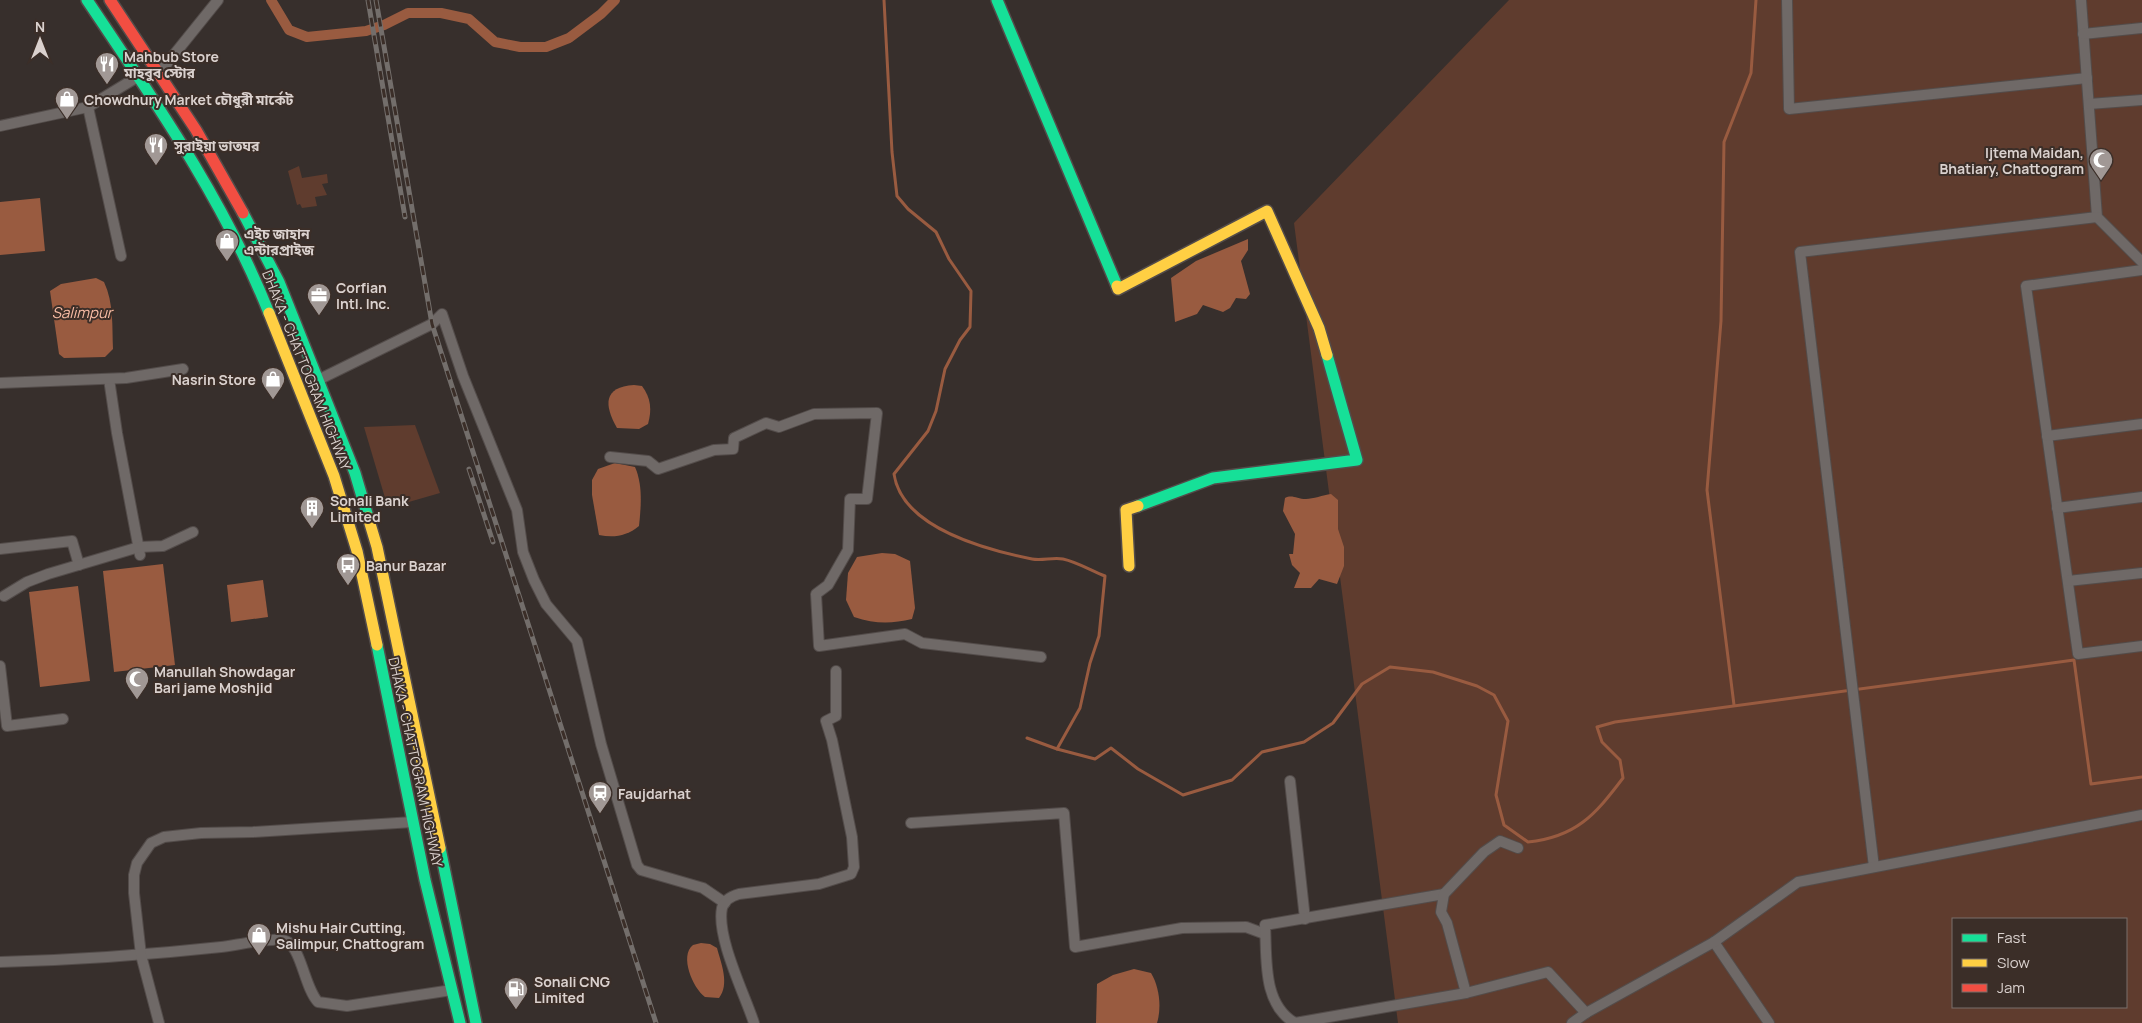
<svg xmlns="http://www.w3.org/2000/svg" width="2142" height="1023" viewBox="0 0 2142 1023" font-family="Manrope,'Noto Sans Bengali',sans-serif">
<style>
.green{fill:#5f3c2e;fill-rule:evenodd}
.water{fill:#995b40}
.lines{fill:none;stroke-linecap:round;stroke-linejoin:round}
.stream{stroke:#995b40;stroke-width:3}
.canal{stroke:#995b40;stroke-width:10}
.street-casing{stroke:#534c4a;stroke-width:12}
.fast-casing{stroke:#534c4a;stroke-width:14}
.slow-casing{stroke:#534c4a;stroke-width:14}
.jam-casing{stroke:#534c4a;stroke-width:14}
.street{stroke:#6f6967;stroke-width:10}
.fast{stroke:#16e098;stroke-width:11}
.slow{stroke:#ffcf43;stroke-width:11}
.jam{stroke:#f24e42;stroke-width:11}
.rail-casing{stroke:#736e6b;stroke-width:5}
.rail{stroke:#3b2e28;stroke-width:3;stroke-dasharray:9;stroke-linecap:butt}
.labels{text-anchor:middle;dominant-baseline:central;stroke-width:4;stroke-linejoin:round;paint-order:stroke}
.poi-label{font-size:14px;font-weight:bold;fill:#dad1ce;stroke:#3b2e28;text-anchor:start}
.street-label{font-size:14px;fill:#dad1ce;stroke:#3b2e28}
.water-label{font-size:15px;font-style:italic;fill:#f8bca4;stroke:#3b2e28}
</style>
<rect width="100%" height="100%" fill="#372f2c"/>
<!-- green -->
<g class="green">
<path d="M1509,0H2142V1023H1398L1294,223ZM1953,919H2126V1007H1953Z"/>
<polygon points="299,166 302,178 327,174 328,183 322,184 327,195 315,197 317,206 302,208 300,204 297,205 288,171"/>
<polygon points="415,425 440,493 388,508 364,427"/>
</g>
<!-- water -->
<g class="water">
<polygon points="40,198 45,251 0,255 0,202"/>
<polygon points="1248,239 1248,250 1241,261 1250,294 1246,299 1236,298 1230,308 1223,312 1203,305 1197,314 1175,322 1171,278 1196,261"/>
<path d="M96,278L104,282C114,303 112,327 113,349L105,357L64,358L59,354L50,291L61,284Z"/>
<path d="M634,385L642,386C651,398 652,410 648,424L639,429L617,428C604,405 603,387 634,385Z"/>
<path d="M615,463L635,467C643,485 641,507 639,526C627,536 614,538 599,535L592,495V480L598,469Z"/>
<path d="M1331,494L1338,500V529L1344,547V566L1337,584L1319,579L1311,588H1294L1300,573L1292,565L1289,554H1293L1295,534L1283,511L1285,498C1292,494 1297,499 1306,499C1313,499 1323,495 1331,494Z"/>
<path d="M882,553L895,554L910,561L915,608L912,619C891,624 875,624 854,617L846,600L848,573L857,557Z"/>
<polygon points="163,564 175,665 114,672 103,571"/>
<polygon points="263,580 268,617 231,622 227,585"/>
<polygon points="78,586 90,681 40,687 29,592"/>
<path d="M701,943L710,944L717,948C721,963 730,984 719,998L705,997C693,988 679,956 693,945Z"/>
<path d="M1134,969L1151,973C1159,986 1162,1007 1157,1023H1096L1097,984L1113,975Z"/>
</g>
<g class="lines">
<!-- stream -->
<g class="stream">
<path d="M884,0L892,152L897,196L908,209L936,232L949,259L971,291L970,327L960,340L945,369L936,411L928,431L894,474C902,528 987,550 1032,559C1042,561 1053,557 1063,559C1077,562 1092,571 1105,576L1099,636L1090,663L1080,708L1057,749"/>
<polyline points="1734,705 1707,490 1721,321 1724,142 1751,73 1756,0"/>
<path d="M1027,738L1057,749L1095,759L1111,748L1138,769L1183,795L1232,780L1262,752L1304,742L1333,723L1362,684L1390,667L1433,672L1477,686L1494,695L1508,721L1496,795L1504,825L1528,842C1576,837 1595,815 1623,778L1620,760L1602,742L1597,727L1615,722L2074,660L2091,784L2142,777"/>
</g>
<!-- canal -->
<polyline class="canal" points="271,0 289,30 307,37 366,31 384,25 408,13 441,13 469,19 495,42 520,47 546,47 569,38 601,14 615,0"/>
<!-- street casing -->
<g class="street-casing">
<g id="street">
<polyline points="1787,0 1789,109 2087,78"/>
<polyline points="2081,0 2097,217 2142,262"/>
<polyline points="2083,34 2142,28"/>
<polyline points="160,72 218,0"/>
<polyline points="2089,104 2142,100"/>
<polyline points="88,107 121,256"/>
<polyline points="0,126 88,107 139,76"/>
<polyline points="2142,270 2026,286 2078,654 2142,646"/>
<polyline points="109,379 117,433 140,555"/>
<polyline points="318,380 432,324 442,314 463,376 517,510 523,552 534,580 546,604 577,641 601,744 637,865 641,870 703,888 725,903"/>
<polyline points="0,383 126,378 183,369"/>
<polyline points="2047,436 2142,424"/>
<polyline points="610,457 648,461 658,469 714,450 733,449 734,438 766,423 779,427 814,414 877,413 867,499 850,499 848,550 828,585 816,594 819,646 905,634 922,643 1041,657"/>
<polyline points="2057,508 2142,497"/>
<polyline points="0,549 72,541 79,565"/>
<polyline points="2068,581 2142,573"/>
<polyline points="4,596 27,582 48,574 139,547 163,546 193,532"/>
<polyline points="0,666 7,726 63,719"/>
<polyline points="1290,781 1305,919"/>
<polyline points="911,823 1064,813 1075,947 1182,928 1246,927 1265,934"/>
<polyline points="1874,867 1800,252 2097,217"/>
<path d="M1444,894L1265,925C1267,958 1262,1004 1295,1023L1466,993L1548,972L1586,1013"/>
<polyline points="1714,942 1769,1023"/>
<path d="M0,962C74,960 147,955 221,947C234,946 278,935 288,942C302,952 305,988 318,1002L347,1006L452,990"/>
<polyline points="1466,993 1447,923 1441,912 1444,894 1484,852 1500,841 1518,848"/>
<polyline points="159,1023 141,955 134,893 134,875 137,863 151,843 164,837 201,833 253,832 413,822"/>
<path d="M754,1023C745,995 716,937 722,908C724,900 732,896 739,894L819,884L851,874L854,867L852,837L832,740L826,721L836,716V671"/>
<polyline points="1572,1023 1586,1013 1714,942 1798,882 2142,815"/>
</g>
</g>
<!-- fast casing -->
<g class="fast-casing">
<g id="fast">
<path d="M87,0C154,100 224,200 269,313"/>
<polyline points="997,0 1117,286"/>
<polyline points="243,213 279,282 355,473 368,517"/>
<polyline points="1138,506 1213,478 1357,460 1327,355"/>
<polyline points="377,645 425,880 460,1023"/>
<polyline points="440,848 476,1023"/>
</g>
</g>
<!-- slow casing -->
<g class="slow-casing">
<g id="slow">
<polyline points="1117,286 1118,289 1267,211 1319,328 1327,355"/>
<polyline points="269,313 334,476 357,551 377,645"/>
<polyline points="368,517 377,547 440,848"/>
<polyline points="1129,566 1126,510 1138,506"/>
</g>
</g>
<!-- jam casing -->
<g class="jam-casing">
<polyline id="jam" points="110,0 196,130 243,213"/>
</g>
<!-- street -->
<use href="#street" class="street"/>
<!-- fast -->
<use href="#fast" class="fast"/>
<!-- slow -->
<use href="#slow" class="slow"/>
<!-- jam -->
<use href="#jam" class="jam"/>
<!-- rail casing -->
<g class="rail-casing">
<g id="rail">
<polyline points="368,0 405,217"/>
<polyline points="376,0 432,324 656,1023"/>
<polyline points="469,469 493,542"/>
</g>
</g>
<!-- rail -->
<use href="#rail" class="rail"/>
</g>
<!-- icons -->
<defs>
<g id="restaurant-pin" transform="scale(1.25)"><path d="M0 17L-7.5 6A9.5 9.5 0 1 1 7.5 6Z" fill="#a19895" stroke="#3b2e28"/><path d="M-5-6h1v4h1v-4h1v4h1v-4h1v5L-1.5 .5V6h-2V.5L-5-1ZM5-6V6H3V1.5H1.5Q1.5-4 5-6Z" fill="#fff"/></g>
<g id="shop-pin" transform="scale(1.25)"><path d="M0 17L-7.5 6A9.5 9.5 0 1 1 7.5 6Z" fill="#a19895" stroke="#3b2e28"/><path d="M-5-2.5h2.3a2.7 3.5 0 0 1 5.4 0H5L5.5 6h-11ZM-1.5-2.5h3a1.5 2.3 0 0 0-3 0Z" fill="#fff"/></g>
<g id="mosque-pin" transform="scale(1.25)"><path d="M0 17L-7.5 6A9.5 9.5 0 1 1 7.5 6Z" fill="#a19895" stroke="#3b2e28"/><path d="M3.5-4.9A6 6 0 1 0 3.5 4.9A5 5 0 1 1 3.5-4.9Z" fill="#fff"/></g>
<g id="office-pin" transform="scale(1.25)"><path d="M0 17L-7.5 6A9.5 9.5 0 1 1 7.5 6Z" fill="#a19895" stroke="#3b2e28"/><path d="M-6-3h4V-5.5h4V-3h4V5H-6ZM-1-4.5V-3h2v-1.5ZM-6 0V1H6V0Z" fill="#fff"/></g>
<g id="building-pin" transform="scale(1.25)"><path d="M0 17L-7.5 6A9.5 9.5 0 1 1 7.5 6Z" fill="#a19895" stroke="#3b2e28"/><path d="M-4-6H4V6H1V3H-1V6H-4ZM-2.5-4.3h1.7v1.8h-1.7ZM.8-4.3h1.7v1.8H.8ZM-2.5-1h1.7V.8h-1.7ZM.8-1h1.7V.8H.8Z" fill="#fff"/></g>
<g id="bus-pin" transform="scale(1.25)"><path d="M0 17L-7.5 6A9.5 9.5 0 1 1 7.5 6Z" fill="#a19895" stroke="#3b2e28"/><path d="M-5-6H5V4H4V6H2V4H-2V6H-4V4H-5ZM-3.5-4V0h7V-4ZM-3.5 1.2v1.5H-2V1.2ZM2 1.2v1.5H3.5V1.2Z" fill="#fff"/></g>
<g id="station-pin" transform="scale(1.25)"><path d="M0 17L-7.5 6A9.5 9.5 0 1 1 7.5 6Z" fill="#a19895" stroke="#3b2e28"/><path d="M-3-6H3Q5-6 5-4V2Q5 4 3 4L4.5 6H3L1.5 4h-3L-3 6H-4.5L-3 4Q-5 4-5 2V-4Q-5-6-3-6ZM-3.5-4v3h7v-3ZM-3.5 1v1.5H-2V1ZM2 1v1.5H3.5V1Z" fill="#fff"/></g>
<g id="fuel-pin" transform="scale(1.25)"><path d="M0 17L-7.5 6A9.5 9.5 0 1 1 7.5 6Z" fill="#a19895" stroke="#3b2e28"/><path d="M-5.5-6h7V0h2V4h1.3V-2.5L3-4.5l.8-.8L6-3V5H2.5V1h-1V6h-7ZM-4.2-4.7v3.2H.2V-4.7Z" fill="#fff"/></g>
</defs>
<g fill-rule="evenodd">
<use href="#restaurant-pin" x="107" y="64"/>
<use href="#shop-pin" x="67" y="99"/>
<use href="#restaurant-pin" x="156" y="145"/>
<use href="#mosque-pin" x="2101" y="160"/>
<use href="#shop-pin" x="227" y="241"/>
<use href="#office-pin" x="319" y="295"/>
<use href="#shop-pin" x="273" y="379"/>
<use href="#building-pin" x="312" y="508"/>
<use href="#bus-pin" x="348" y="565"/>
<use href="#mosque-pin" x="137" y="679"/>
<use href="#station-pin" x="600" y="793"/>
<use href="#shop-pin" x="259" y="935"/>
<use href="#fuel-pin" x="516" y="989"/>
</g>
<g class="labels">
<!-- poi labels -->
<g class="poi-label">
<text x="124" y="56">Mahbub Store<tspan x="124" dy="16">মাহবুব স্টোর</tspan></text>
<text x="84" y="99">Chowdhury Market চৌধুরী মার্কেট</text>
<text x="174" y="145">সুরাইয়া ভাতঘর</text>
<text x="2084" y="152" text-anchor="end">Ijtema Maidan,<tspan x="2084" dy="16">Bhatiary, Chattogram</tspan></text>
<text x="244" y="233">এইচ জাহান<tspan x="244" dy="16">এন্টারপ্রাইজ</tspan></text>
<text x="336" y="287">Corfian<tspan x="336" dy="16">Intl. Inc.</tspan></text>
<text x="256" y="379" text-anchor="end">Nasrin Store</text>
<text x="330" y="500">Sonali Bank<tspan x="330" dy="16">Limited</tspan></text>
<text x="366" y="565">Banur Bazar</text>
<text x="154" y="671">Manullah Showdagar<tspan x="154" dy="16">Bari jame Moshjid</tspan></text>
<text x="618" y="793">Faujdarhat</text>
<text x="276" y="927">Mishu Hair Cutting,<tspan x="276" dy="16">Salimpur, Chattogram</tspan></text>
<text x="534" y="981">Sonali CNG<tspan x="534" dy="16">Limited</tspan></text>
</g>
<!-- street labels -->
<g class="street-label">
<text transform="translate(307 370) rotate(68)">DHAKA - CHATTOGRAM HIGHWAY</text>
<text transform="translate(416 762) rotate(78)">DHAKA - CHATTOGRAM HIGHWAY</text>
</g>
<!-- water labels -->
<g class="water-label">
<text x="82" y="312">Salimpur</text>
</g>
</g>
<!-- legend -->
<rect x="1952" y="918" width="175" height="90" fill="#3b2e28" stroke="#7b6f6a"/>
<rect x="1962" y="934" width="25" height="8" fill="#16e098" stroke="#7b6f6a"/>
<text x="1997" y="943" font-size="15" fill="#dad1ce">Fast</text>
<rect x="1962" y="959" width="25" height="8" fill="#ffcf43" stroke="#7b6f6a"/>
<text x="1997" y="968" font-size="15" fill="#dad1ce">Slow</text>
<rect x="1962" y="984" width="25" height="8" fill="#f24e42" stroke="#7b6f6a"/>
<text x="1997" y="993" font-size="15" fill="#dad1ce">Jam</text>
<!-- north arrow -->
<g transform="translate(40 40)" stroke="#3b2e28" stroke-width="4" paint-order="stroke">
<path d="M0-4L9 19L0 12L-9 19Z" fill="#dad1ce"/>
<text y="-8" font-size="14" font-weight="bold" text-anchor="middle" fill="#dad1ce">N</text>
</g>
</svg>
